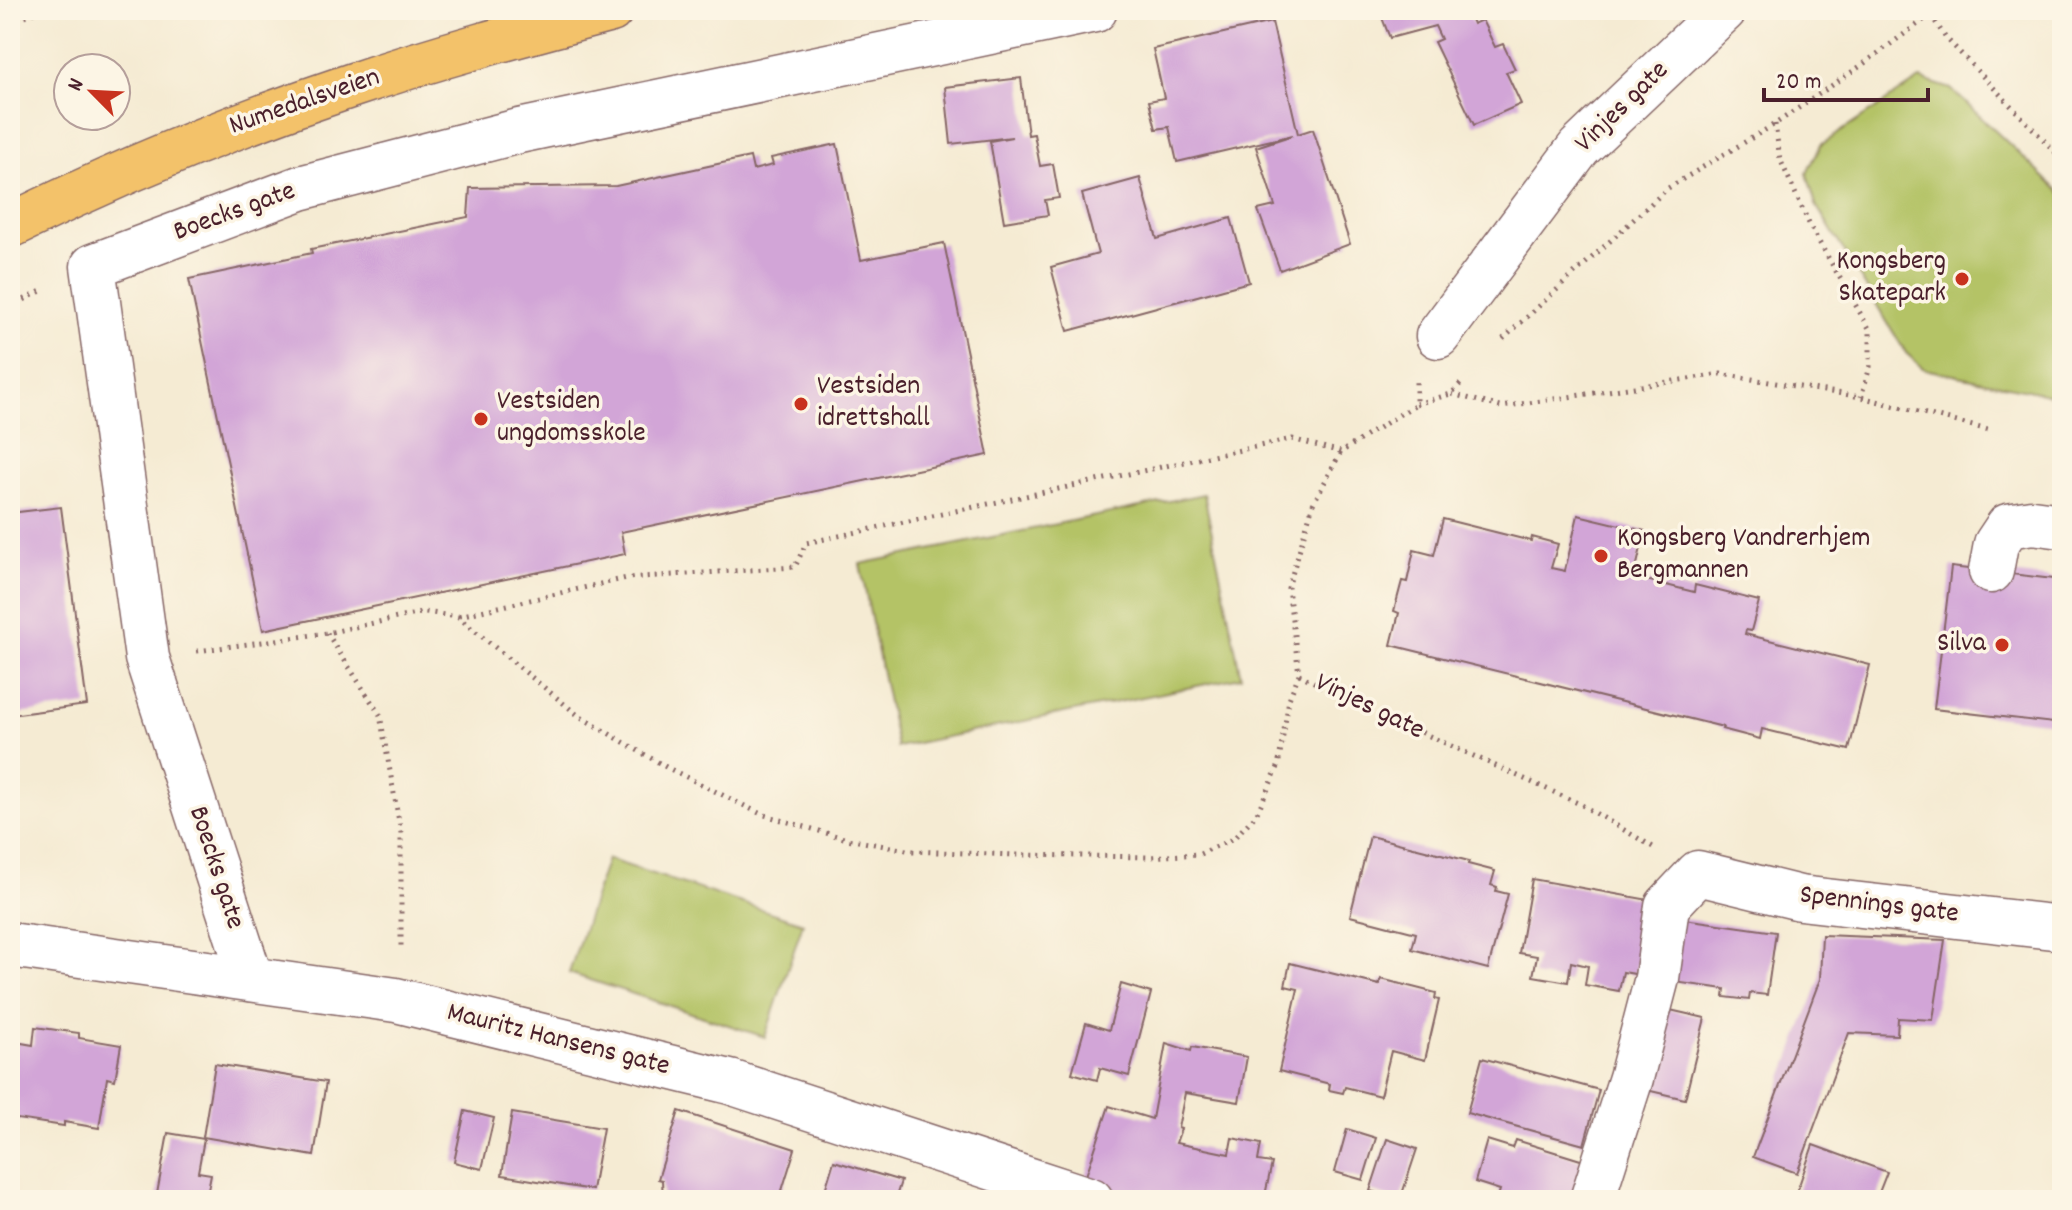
<svg xmlns="http://www.w3.org/2000/svg" width="2072" height="1210" viewBox="0 0 2072 1210" font-family="Dekko,sans-serif">
<style>
.green{fill:#b4c366;stroke:#7f7148;stroke-width:2}
.building{fill:#d2a5d7}
.lines{fill:none;stroke-linecap:round;stroke-linejoin:round}
.minor-casing{stroke:#866666;stroke-width:47}
.major-casing{stroke:#866666;stroke-width:47}
.path{stroke:#866666;stroke-width:5;stroke-dasharray:2 6;stroke-linecap:butt}
.minor{stroke:#fff;stroke-width:44}
.major{stroke:#f3c26a;stroke-width:44}
.poi-dot{fill:#c8321e;stroke:#fcf5e5;stroke-width:3}
.labels{text-anchor:middle;dominant-baseline:central;stroke-width:7;stroke-linejoin:round;paint-order:stroke}
.street-label{font-size:28px;fill:#4a1f2b;stroke:#fcf5e5}
.poi-label{font-size:28px;fill:#4a1f2b;stroke:#fcf5e5;text-anchor:start}
</style>
<rect width="100%" height="100%" fill="#fcf5e5"/>
<filter id="ink" filterUnits="userSpaceOnUse"><feTurbulence type="fractalNoise" baseFrequency=".0125" numOctaves="2"/><feDisplacementMap in="SourceGraphic" scale="16" xChannelSelector="R" yChannelSelector="G"/><feConvolveMatrix kernelMatrix="1 2 1 2 8 2 1 2 1" color-interpolation-filters="sRGB"/></filter>
<filter id="wash" filterUnits="userSpaceOnUse"><feTurbulence type="fractalNoise" baseFrequency=".006" numOctaves="4" result="noise"/><feDisplacementMap in="SourceGraphic" scale="32" xChannelSelector="R" yChannelSelector="G"/><feGaussianBlur stdDeviation="1.8" result="paint"/><feColorMatrix in="noise" values="0 0 0 0 0 0 0 0 0 0 0 0 0 0 0 0 0 1.4 0 .05"/><feComposite in="paint" operator="in"/></filter>
<g filter="url(#wash)">
<rect width="100%" height="100%" fill="#f5ebd3"/>
<!-- green -->
<g class="green">
<polygon points="1920,79 1951,89 2062,194 2062,397 1924,369 1906,353 1816,205 1807,173 1821,145"/>
<polygon points="1204,494 1241,677 897,747 860,564"/>
<polygon points="607,859 803,923 765,1037 569,973"/>
</g>
<g id="blocks">
<!-- building -->
<g class="building">
<polygon points="1379,10 1467,10 1473,24 1482,20 1495,47 1503,44 1515,69 1506,72 1521,104 1474,125 1434,42 1441,39 1435,26 1390,38"/>
<polygon points="1272,22 1298,134 1313,129 1350,244 1280,270 1258,210 1275,206 1256,147 1293,135 1177,162 1169,127 1156,129 1149,101 1164,98 1153,49"/>
<polygon points="1021,78 1028,135 1034,134 1040,166 1053,164 1059,198 1045,200 1048,215 1004,222 990,141 1012,137 951,144 945,87"/>
<polygon points="837,144 861,260 944,243 988,455 621,532 625,554 263,630 189,279 312,253 311,249 468,217 470,188 616,186 750,157 753,170 773,165 771,158"/>
<polygon points="1140,178 1157,239 1231,218 1249,282 1068,331 1051,267 1098,254 1082,194"/>
<polygon points="61,507 87,705 10,715 10,513"/>
<polygon points="1578,515 1645,531 1634,577 1694,592 1695,585 1759,601 1751,631 1746,630 1745,634 1870,665 1849,750 1762,729 1760,739 1722,729 1723,727 1391,645 1399,613 1394,611 1402,581 1407,582 1414,550 1434,555 1443,519 1531,541 1532,537 1558,544 1551,568 1565,571"/>
<polygon points="1951,567 2062,580 2062,724 1934,709"/>
<polygon points="1370,836 1469,861 1468,864 1495,871 1491,885 1497,887 1496,891 1508,894 1488,969 1412,949 1416,933 1350,916"/>
<polygon points="1532,879 1649,900 1635,974 1623,972 1619,991 1585,985 1588,966 1571,962 1568,982 1533,976 1537,956 1519,953"/>
<polygon points="1677,918 1776,932 1767,995 1750,993 1749,1000 1724,997 1725,989 1667,981"/>
<polygon points="1822,935 1945,940 1933,1020 1898,1018 1897,1035 1849,1033 1797,1173 1753,1157 1820,979"/>
<polygon points="1290,963 1379,985 1381,979 1436,993 1435,999 1439,1000 1425,1060 1391,1051 1380,1096 1345,1087 1343,1093 1329,1090 1330,1084 1279,1071 1298,989 1285,986"/>
<polygon points="1121,984 1151,993 1129,1076 1100,1068 1097,1080 1072,1073 1086,1023 1109,1030"/>
<polygon points="1657,1007 1705,1018 1685,1099 1638,1088"/>
<polygon points="35,1027 79,1033 79,1038 121,1045 115,1080 107,1078 99,1128 64,1122 64,1126 10,1118 10,1041 33,1045"/>
<polygon points="1166,1043 1191,1051 1192,1047 1247,1057 1239,1102 1185,1093 1178,1128 1181,1129 1176,1143 1229,1154 1232,1138 1261,1144 1258,1161 1272,1163 1264,1200 1134,1200 1084,1182 1109,1106 1152,1119"/>
<polygon points="1482,1058 1599,1090 1584,1145 1467,1113"/>
<polygon points="215,1064 326,1082 314,1156 203,1137"/>
<polygon points="465,1111 494,1118 482,1169 454,1162"/>
<polygon points="679,1111 795,1149 779,1200 663,1200 662,1180 658,1179"/>
<polygon points="512,1113 603,1128 592,1190 502,1175"/>
<polygon points="1347,1129 1376,1138 1363,1180 1335,1172"/>
<polygon points="168,1133 204,1139 198,1172 211,1174 206,1200 193,1200 157,1194"/>
<polygon points="1387,1139 1417,1149 1400,1200 1370,1191"/>
<polygon points="1487,1140 1513,1148 1516,1140 1587,1162 1575,1200 1497,1200 1500,1190 1475,1182"/>
<polygon points="1813,1145 1887,1172 1876,1200 1794,1200"/>
<polygon points="834,1161 901,1181 895,1200 822,1200"/>
</g>
</g>
</g>
<g filter="url(#ink)">
<use href="#blocks" fill-opacity="0" stroke="#866666" stroke-width="2"/>
<g class="lines">
<!-- minor casing -->
<g class="minor-casing">
<g id="minor">
<polyline points="1438,336 1579,148 1724,10"/>
<polyline points="1991,571 1996,544 2008,526 2032,522 2062,526"/>
<polyline points="10,945 396,1000 730,1082 1091,1200"/>
<polyline points="251,979 147,658 93,266 300,188 519,131 1095,10"/>
<polyline points="1592,1200 1631,1078 1657,978 1667,906 1698,873 1800,898 2062,928"/>
</g>
</g>
<!-- major casing -->
<g class="major-casing">
<path id="major" d="M10,226C121,171 236,124 353,85C438,56 524,33 611,10"/>
</g>
<!-- path -->
<g class="path">
<polyline points="1931,15 1945,37 2062,159"/>
<polyline points="10,21 43,10"/>
<polyline points="1775,124 1780,159 1811,228 1870,330 1870,367 1861,397"/>
<polyline points="10,307 45,289"/>
<polyline points="1503,339 1668,188 1775,124 1862,65 1937,10"/>
<polyline points="1452,394 1501,407 1721,374 1861,397 1992,431"/>
<polyline points="1416,404 1451,394 1463,381"/>
<polyline points="459,616 627,578 795,567 806,543 1292,439 1341,452"/>
<polyline points="327,633 380,715 401,833 401,950"/>
<polyline points="197,651 327,633 425,612 458,617 579,716 666,767 761,814 847,839 912,851 1016,855 1149,857 1200,854 1234,838 1256,815 1278,767 1289,699 1299,674 1288,588 1313,504 1341,452 1416,404 1416,379"/>
<polyline points="1299,674 1332,692 1580,804 1653,847"/>
</g>
<!-- minor -->
<use href="#minor" class="minor"/>
<!-- major -->
<use href="#major" class="major"/>
</g>
</g>
<!-- markers -->
<g class="poi-dot">
<circle cx="1962" cy="279" r="8"/>
<circle cx="801" cy="404" r="8"/>
<circle cx="481" cy="419" r="8"/>
<circle cx="1601" cy="556" r="8"/>
<circle cx="2002" cy="645" r="8"/>
</g>
<g class="labels">
<!-- street labels -->
<g class="street-label">
<text transform="translate(305 103) rotate(-19)">Numedalsveien</text>
<text transform="translate(1623 108) rotate(-44)">Vinjes gate</text>
<text transform="translate(235 213) rotate(-20)">Boecks gate</text>
<text transform="translate(1369 708) rotate(26)">Vinjes gate</text>
<text transform="translate(215 868) rotate(72)">Boecks gate</text>
<text transform="translate(1879 906) rotate(7)">Spennings gate</text>
<text transform="translate(558 1041) rotate(14)">Mauritz Hansens gate</text>
</g>
<!-- poi labels -->
<g class="poi-label">
<text x="1946" y="263" text-anchor="end">Kongsberg<tspan x="1946" dy="32">Skatepark</tspan></text>
<text x="817" y="388">Vestsiden<tspan x="817" dy="32">idrettshall</tspan></text>
<text x="497" y="403">Vestsiden<tspan x="497" dy="32">ungdomsskole</tspan></text>
<text x="1617" y="540">Kongsberg Vandrerhjem<tspan x="1617" dy="32">Bergmannen</tspan></text>
<text x="1986" y="645" text-anchor="end">Silva</text>
</g>
</g>
<!-- margin -->
<rect width="2072" height="1210" fill="none" stroke="#fcf5e5" stroke-width="40"/>
<!-- north arrow -->
<g transform="translate(92 92) rotate(294)"><circle r="38" fill="#fcf5e5" stroke="#b59f9b" stroke-width="2"/>
<path d="M0-6L14 30L0 20L-14 30Z" fill="#c8321e"/>
<text y="-12" font-size="22" font-weight="bold" text-anchor="middle" fill="#4a1f2b">N</text>
</g>
<!-- scale -->
<path d="M1764 88v12h164v-12" fill="none" stroke="#4a1f2b" stroke-width="4"/>
<text x="1776" y="88" font-size="24" fill="#4a1f2b" stroke="#fcf5e5" stroke-width="6" paint-order="stroke">20 m</text>
</svg>
